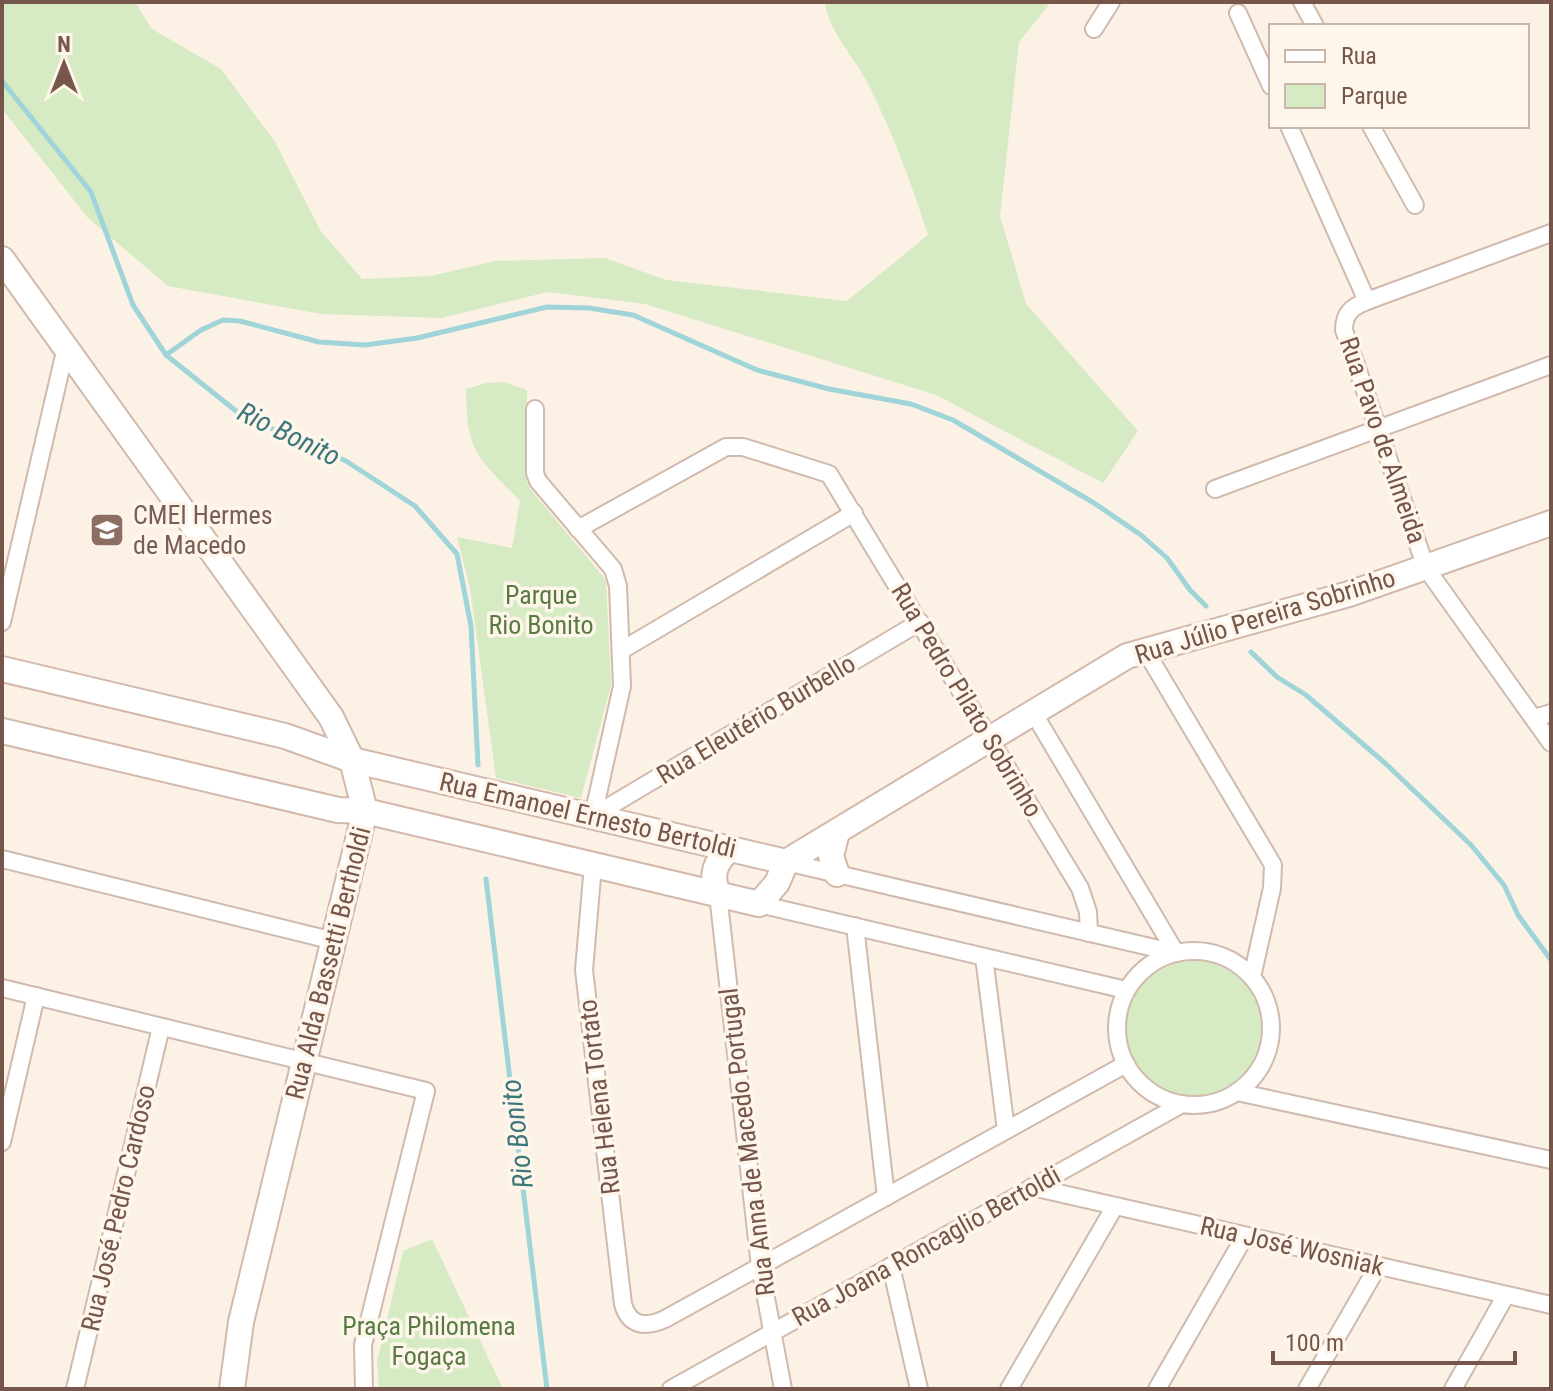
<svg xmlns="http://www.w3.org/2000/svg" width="1553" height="1391" viewBox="0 0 1553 1391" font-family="'Roboto Condensed',sans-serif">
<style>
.green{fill:#d6eac3}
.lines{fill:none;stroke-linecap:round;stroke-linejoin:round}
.stream{stroke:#9fd4d8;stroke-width:5}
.street-casing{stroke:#d0baae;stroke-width:20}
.secondary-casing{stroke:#d3b9ab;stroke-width:28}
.street{stroke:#fff;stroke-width:16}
.secondary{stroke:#fff;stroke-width:24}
.labels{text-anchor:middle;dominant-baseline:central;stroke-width:7;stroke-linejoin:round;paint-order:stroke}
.street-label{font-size:26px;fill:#76564a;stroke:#fff6eb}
.education-label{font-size:26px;fill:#785e54;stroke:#fff6eb;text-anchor:start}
.park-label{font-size:26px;fill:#587b42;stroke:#fff6eb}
.water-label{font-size:28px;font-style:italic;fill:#3d767b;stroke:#fff6eb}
</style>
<rect width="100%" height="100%" fill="#fcf1e5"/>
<!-- green -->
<g class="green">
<path d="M2,2H135L152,29L221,69L275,142L320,230L362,279L431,276L495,261L605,258L666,280L847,301L928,235C911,183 893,133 868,84C855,57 828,32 825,2H1051L1019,42L1000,216L1026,304L1138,431L1103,483L936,395L645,304L548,292L441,318L321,314L168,286L88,218L2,109Z"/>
<path d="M504,382L527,390V482L531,490L606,580L611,685L581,798L496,778L470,588L457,537L512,548L520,501C502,481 476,462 470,434C466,420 467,404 466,389L486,383Z"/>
<circle cx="1194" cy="1029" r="68"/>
<polygon points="432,1239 503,1389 379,1389 377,1362 403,1251"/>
</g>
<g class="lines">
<!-- stream -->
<g class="stream">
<polyline points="2,81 91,192 133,305 166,355 241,415 346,461 415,506 457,554 471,626 478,765"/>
<polyline points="166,355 201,330 223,320 240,321 319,342 365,345 417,338 547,307 589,308 633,315 757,370 829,389 911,404 953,420 1094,503 1141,535 1167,558 1190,590 1206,606"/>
<polyline points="1251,652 1277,677 1306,695 1386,764 1471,845 1504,885 1518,915 1551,960"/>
<polyline points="486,879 547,1389"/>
</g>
<!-- street casing -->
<g class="street-casing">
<g id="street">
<polyline points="1302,2 1315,26"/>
<polyline points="1238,13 1271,86"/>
<polyline points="1094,29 1111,2"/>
<path d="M1289,126L1367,301C1352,307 1344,313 1344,330L1426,568L1551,743"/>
<polyline points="1371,126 1415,205"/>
<polyline points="1367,301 1551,233"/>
<polyline points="535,409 535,473 538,481 613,569 618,586 622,686 593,816"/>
<polyline points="1215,489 1551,365"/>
<polyline points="578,529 726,447 743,447 829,474 1080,888 1088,912 1089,933"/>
<polyline points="2,622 66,347"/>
<polyline points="622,650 854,513"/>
<polyline points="1145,650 1273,865 1272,888 1252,977"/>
<polyline points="1033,712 1176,953"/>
<polyline points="1535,718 1551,713"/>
<polyline points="593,816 920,622"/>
<polyline points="2,859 334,941"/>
<polyline points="786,862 1176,953"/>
<path d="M593,865L584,970L623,1304C629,1326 645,1328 665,1319L1126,1064"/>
<polyline points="718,894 760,1266 783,1389"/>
<polyline points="759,904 1126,990"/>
<polyline points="855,926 886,1197"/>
<circle cx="1194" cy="1028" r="77"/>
<polyline points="984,957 1006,1130"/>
<polyline points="2,988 426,1091 363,1345 364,1389"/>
<polyline points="1237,1092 1551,1160"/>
<polyline points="2,1142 36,996"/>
<polyline points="1032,1187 1551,1305"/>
<polyline points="891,1266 919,1389"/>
<polyline points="75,1389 161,1027"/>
<polyline points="671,1389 1182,1104"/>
<polyline points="1009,1389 1115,1206"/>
<polyline points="1157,1389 1245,1236"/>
<polyline points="1307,1389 1378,1266"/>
<polyline points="1453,1389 1506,1295"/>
</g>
</g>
<!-- secondary casing -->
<g class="secondary-casing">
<g id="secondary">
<polyline points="2,259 331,717 352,760 365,811 241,1322 232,1389"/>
<polyline points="2,669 285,736 352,760 786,862"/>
<polyline points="2,731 338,810 365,811 759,904 777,883 786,862"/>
<polyline points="837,832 831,856 837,874"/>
<polyline points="786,862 1127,656 1349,594 1551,523"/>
<path d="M718,894C710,874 715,864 729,848"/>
</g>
</g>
<!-- street -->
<use href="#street" class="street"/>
<!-- secondary -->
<use href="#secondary" class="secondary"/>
</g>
<!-- icons -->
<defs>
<g id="school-square" transform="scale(1.8)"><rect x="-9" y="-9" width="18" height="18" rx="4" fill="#8d6e63" stroke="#fff6eb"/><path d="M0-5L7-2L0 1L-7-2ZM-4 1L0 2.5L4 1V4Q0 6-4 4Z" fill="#fff"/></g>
</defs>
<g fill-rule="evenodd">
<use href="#school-square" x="107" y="530"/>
</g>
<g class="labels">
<!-- street labels -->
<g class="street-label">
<text transform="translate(1383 440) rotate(71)">Rua Pavo de Almeida</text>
<text transform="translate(1265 616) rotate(-17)">Rua Júlio Pereira Sobrinho</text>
<text transform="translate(967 700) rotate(59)">Rua Pedro Pilato Sobrinho</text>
<text transform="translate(756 719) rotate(-31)">Rua Eleutério Burbello</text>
<text transform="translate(588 815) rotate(13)">Rua Emanoel Ernesto Bertoldi</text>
<text transform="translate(328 963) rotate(-76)">Rua Alda Bassetti Bertholdi</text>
<text transform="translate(599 1097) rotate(-97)">Rua Helena Tortato</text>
<text transform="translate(747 1142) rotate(-97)">Rua Anna de Macedo Portugal</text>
<text transform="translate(118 1208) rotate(-77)">Rua José Pedro Cardoso</text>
<text transform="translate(926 1246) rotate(-29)">Rua Joana Roncaglio Bertoldi</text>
<text transform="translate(1292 1246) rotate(13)">Rua José Wosniak</text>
</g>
<!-- education labels -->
<g class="education-label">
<text x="133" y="515">CMEI Hermes<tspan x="133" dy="30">de Macedo</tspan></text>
</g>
<!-- park labels -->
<g class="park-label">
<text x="541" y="595">Parque<tspan x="541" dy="30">Rio Bonito</tspan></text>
<text x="429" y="1326">Praça Philomena<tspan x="429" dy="30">Fogaça</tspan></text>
</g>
<!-- water labels -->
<g class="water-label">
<text transform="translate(289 434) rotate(26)">Rio Bonito</text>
<text transform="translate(517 1134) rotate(-97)">Rio Bonito</text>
</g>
</g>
<!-- border -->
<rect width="1553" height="1391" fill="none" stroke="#76564a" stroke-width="8"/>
<!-- legend -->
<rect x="1269" y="24" width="260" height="104" fill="#fff6eb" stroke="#c8b6ab" stroke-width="2"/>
<rect x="1285" y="50" width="40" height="12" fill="#ffffff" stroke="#c8b6ab" stroke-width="2"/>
<text x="1341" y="64" font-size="24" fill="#76564a">Rua</text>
<rect x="1285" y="84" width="40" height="24" fill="#d6eac3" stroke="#c8b6ab" stroke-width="2"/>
<text x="1341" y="104" font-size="24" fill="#76564a">Parque</text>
<!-- north arrow -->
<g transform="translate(64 64)" stroke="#fff6eb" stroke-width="6" paint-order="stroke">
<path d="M0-6L14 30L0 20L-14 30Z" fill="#76564a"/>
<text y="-12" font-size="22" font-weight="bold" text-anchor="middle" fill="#76564a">N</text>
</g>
<!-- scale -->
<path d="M1273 1351v12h242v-12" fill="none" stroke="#76564a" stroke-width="4"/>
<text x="1285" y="1351" font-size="24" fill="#76564a" stroke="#fff6eb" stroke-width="6" paint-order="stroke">100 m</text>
</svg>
